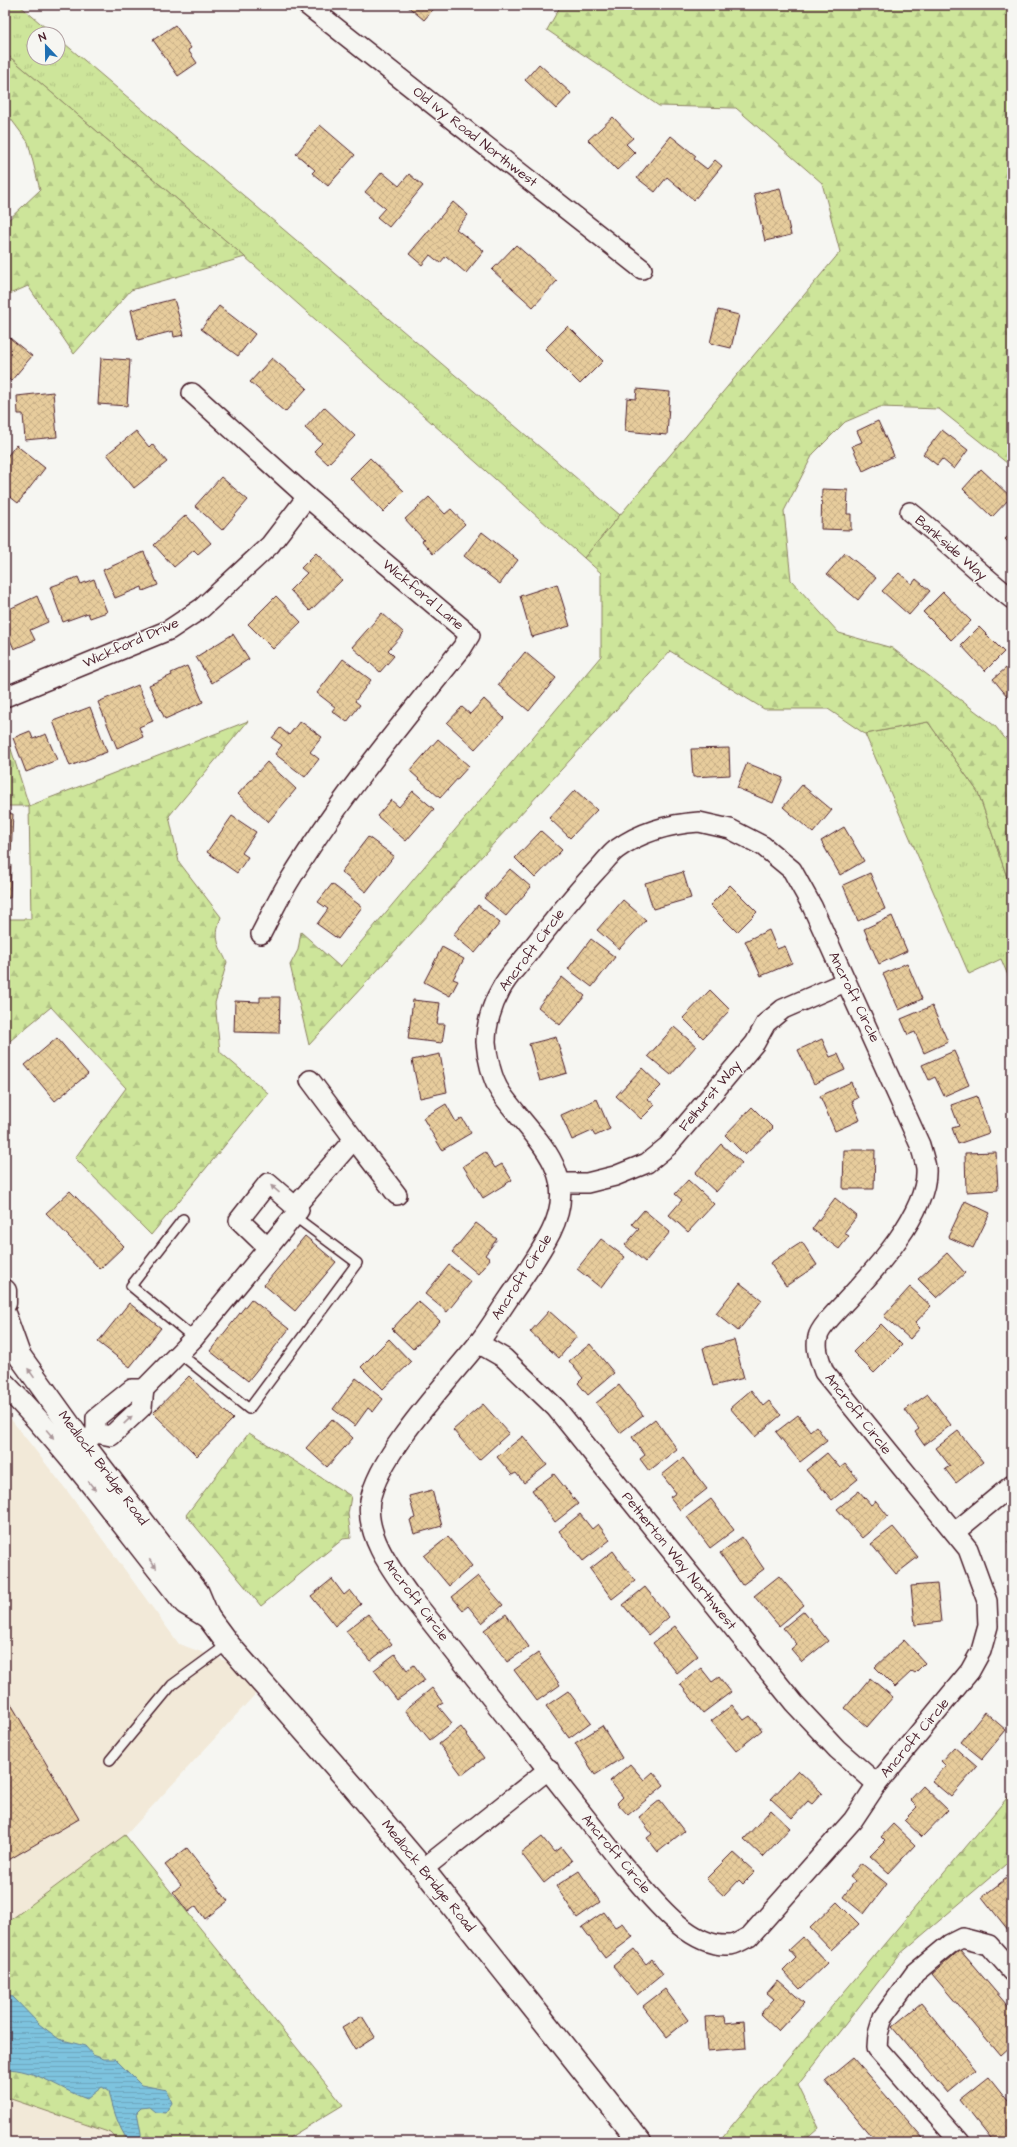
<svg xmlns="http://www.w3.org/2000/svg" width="1017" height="2147" viewBox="0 0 1017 2147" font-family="'Architects Daughter',sans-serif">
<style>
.built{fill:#f2e9d8}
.grass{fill:url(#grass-tufts);stroke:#8c8262}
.forest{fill:url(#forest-firs);stroke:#8c8262}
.cemetery{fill:url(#cemetery-stones);stroke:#8c8262}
.water{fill:url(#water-rules);stroke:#698196}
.building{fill:url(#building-cross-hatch);stroke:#4a1f2b}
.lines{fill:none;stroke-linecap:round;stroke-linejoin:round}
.lane-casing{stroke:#4a1f2b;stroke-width:12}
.street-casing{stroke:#4a1f2b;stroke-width:22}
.secondary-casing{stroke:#4a1f2b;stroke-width:25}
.lane{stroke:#f6f6f2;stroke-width:9}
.street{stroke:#f6f6f2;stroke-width:19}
.secondary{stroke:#f6f6f2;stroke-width:22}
.oneway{fill:#a99598}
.labels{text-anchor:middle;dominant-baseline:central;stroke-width:3;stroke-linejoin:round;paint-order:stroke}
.street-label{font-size:14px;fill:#4a1f2b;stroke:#f6f6f2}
</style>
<defs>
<pattern id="grass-tufts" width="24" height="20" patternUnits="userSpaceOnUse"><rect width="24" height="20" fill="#cde59a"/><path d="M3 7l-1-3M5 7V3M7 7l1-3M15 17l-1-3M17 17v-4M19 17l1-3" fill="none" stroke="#b2c485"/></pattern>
<pattern id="forest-firs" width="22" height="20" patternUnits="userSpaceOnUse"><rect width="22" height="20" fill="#cde59a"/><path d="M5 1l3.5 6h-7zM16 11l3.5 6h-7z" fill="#b2c485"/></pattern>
<pattern id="cemetery-stones" width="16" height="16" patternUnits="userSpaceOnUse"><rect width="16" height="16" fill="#cde59a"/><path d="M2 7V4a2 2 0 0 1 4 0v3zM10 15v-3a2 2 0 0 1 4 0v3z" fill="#b2c485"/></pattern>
<pattern id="water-rules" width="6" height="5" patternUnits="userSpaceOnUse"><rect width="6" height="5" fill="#7dc3de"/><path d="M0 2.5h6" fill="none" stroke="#6ea7bf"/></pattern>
<pattern id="building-cross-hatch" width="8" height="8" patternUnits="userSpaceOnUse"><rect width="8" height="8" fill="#e7cc9c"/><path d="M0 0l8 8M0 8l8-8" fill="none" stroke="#c8af87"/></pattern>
</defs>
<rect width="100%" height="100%" fill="#f6f6f2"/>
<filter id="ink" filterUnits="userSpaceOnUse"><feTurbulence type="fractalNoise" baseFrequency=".025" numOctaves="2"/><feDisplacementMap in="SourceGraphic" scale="8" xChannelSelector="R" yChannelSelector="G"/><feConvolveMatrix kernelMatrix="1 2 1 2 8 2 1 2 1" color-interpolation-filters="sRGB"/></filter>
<g filter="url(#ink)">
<!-- built -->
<g class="built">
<polygon points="5,1414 10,1418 68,1492 179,1644 271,1677 125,1836 5,1924"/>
<polygon points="5,2097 111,2133 119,2142 5,2142"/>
</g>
<!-- grass -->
<g class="grass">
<polygon points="5,5 19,5 53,34 34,34 34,58 58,58 58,38 620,515 584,558 245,257 5,53"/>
<polygon points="928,722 978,792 1012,892 1012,985 1001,959 969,974 865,734"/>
</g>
<!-- forest -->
<g class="forest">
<polygon points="561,5 1012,5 1012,467 939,409 880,407 845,422 813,454 784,511 791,580 839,633 892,648 995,726 1012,747 1012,892 978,792 928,722 865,734 828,709 764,709 670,651 309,1045 290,965 298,950 301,932 340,967 601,656 601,573 584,558 840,252 822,183 736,108 659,106 547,30"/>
<polygon points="5,53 245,257 131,290 74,354 28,286 5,296 5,223 40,190 28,142 5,111"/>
<path d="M248,721L169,816L179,862L221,917C214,937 217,943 227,962L215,1003L220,1052L268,1093L151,1235L75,1158L126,1088L51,1007L5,1045V919H31L29,806Z"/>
<polygon points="249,1433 351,1496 348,1514 351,1538 343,1539 261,1606 186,1515"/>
<polygon points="1012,1792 1012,1859 900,1954 798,2085 819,2128 803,2142 718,2142"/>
<polygon points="125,1835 343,2105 282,2142 119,2142 111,2133 5,2097 5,1924"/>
</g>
<!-- cemetery -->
<polygon class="cemetery" points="5,730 29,806 5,806"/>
<!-- water -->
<path class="water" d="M5,1992L13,1997L39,2024L59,2039L85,2046L93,2055L104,2059H115L141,2085L167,2090L172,2103L165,2113L155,2112L149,2107L141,2108L137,2112L141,2133V2142H129C118,2127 113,2109 109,2091L102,2087L87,2099C59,2089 36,2069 5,2069Z"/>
<!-- building -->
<g class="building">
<polygon points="406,5 437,5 424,20"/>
<polygon points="175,25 191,48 188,50 197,63 178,76 153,40"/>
<polygon points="539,64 571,93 556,109 525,80"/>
<polygon points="613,117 633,138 626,144 635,153 617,170 588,140"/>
<polygon points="320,125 355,155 328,186 312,173 315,170 296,154"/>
<polygon points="671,136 696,156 694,159 707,169 715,160 722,166 694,200 667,177 655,192 637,178"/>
<polygon points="382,172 399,186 409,174 423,186 389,227 377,217 385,208 365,192"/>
<polygon points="780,188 791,235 765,241 754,194"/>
<polygon points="453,202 468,215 456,229 484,251 466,273 446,256 440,263 430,255 422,265 409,254"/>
<polygon points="516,245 557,281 533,307 492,270"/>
<polygon points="174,299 184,335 174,337 173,331 138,340 131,310"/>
<polygon points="219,306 255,334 238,356 201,329"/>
<polygon points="718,310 739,315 731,348 710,343"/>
<polygon points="568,326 603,361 580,384 545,349"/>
<polygon points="5,334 32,356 11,381 5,376"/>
<polygon points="101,358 130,360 127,406 98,404"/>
<polygon points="272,358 307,388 285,412 250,382"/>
<polygon points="637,389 670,392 667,435 625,431 627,398 636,399"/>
<polygon points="53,392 57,437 25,440 23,414 18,414 17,396"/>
<polygon points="324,407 355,436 328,464 314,451 322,443 305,428"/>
<polygon points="878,421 894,456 863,471 852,446 862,442 857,431"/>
<polygon points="942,430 968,450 954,469 942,459 937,465 923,454"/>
<polygon points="136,431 149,447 152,444 167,462 134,488 107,454"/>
<polygon points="16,445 45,468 18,503 5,493 5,459"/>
<polygon points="370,458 404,491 383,512 350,478"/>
<polygon points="981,469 1011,497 992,517 963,489"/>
<polygon points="221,477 248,500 222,530 195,506"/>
<polygon points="822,489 848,490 847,514 851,514 851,530 821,529"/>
<polygon points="429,497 445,514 451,509 465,524 433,554 422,541 424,540 405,519"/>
<polygon points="186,515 211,543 198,554 194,550 174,567 154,545"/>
<polygon points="482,532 518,560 500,584 464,556"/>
<polygon points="1012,533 1012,546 1005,539"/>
<polygon points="144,552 158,585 143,591 142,587 115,598 103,570"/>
<polygon points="316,553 342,580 310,611 290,590 307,573 301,568"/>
<polygon points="845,553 876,578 858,600 827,574"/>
<polygon points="899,573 912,584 916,579 930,591 909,615 882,591"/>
<polygon points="78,577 81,584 94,579 107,612 90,618 88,613 63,622 50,587"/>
<polygon points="557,584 570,626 532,637 520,596"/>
<polygon points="943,592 971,621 951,640 923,612"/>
<polygon points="37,596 48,622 30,630 35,640 14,649 5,628 5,611"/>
<polygon points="276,596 301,622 273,649 248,624"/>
<polygon points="382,613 404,633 388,650 394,656 380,672 352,647"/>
<polygon points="979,627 1004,652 985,671 961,645"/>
<polygon points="233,634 249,659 212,683 196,657"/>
<polygon points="525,652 556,678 529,711 498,685"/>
<polygon points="343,659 371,680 355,701 360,705 347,722 332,711 335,707 317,693"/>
<polygon points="1012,663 1012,702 993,679"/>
<polygon points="187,666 203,702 165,719 149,685 172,675 171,673"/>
<polygon points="138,685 153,721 139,727 143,737 117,748 98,702"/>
<polygon points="484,699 504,718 475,749 447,723 462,707 470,714"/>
<polygon points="90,707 107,752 70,766 53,721"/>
<polygon points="300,721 322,737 310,752 319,759 305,777 275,754 282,745 272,738 280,728 289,735"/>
<polygon points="30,731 33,739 46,734 57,760 26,772 13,738"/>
<polygon points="438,739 469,766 440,798 410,771"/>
<polygon points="729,748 730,775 693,777 691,749"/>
<polygon points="267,762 296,789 268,822 238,794"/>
<polygon points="747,763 783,778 773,803 737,788"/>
<polygon points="802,785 832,810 813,833 783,807"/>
<polygon points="575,790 597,810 570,838 549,818"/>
<polygon points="413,791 434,809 406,841 377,816 391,800 399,807"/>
<polygon points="5,813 13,814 11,855 5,855"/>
<polygon points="232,816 256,832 242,853 248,857 237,873 207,852"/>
<polygon points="844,827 864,861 840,875 821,841"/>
<polygon points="541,831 562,850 535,878 515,858"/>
<polygon points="368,837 394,856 366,892 341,872"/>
<polygon points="5,865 11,865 10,898 5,898"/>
<polygon points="510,869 531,887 506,916 484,898"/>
<polygon points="683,872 691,898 653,909 645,883"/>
<polygon points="870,873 885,909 858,921 843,885"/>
<polygon points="332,884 362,907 338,939 317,924 328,909 318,902"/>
<polygon points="730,885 757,912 737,932 710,905"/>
<polygon points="623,900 646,920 619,949 597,930"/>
<polygon points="478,905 500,923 475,953 453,935"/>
<polygon points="892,916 907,951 879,964 864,929"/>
<polygon points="769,930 777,949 785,946 792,963 761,976 745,941"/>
<polygon points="591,939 615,957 592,987 568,969"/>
<polygon points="442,947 464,959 453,979 458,981 450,996 424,982"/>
<polygon points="907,963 922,999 899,1010 883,974"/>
<polygon points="562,977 585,996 560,1025 538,1007"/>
<polygon points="710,990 730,1010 703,1038 683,1018"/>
<polygon points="260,997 280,997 279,1033 234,1032 235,1001 260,1002"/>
<polygon points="413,1000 440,1003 437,1024 445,1024 442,1043 408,1039"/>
<polygon points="932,1006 948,1042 924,1053 915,1032 908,1035 901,1019"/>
<polygon points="674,1027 696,1046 671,1075 648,1056"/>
<polygon points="556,1037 567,1073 540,1081 529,1044"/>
<polygon points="57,1038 88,1074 55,1101 25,1065"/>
<polygon points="822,1039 830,1057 838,1054 845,1070 814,1084 798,1050"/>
<polygon points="954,1051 969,1085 944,1096 935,1077 929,1080 922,1065"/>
<polygon points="440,1054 447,1092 420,1098 412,1060"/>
<polygon points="642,1068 661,1086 648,1099 655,1105 641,1119 616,1096"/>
<polygon points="851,1082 858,1098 852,1101 860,1120 835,1131 820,1096"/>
<polygon points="977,1096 989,1133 958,1144 952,1128 959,1126 951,1105"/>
<polygon points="597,1099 610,1129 595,1136 592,1131 572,1140 561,1115"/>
<polygon points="446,1104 456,1122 462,1118 471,1133 442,1150 423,1118"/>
<polygon points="752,1107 773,1128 745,1155 725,1135"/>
<polygon points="721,1144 742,1163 716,1192 695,1173"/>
<polygon points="844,1150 875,1150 874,1189 843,1189"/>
<polygon points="485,1152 495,1168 502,1164 512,1180 483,1198 463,1166"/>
<polygon points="996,1152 998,1190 966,1192 965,1153"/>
<polygon points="688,1180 714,1204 688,1232 669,1215 682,1200 675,1194"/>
<polygon points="70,1191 124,1246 100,1269 46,1213"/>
<polygon points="835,1198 857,1216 844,1233 849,1236 839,1249 812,1229"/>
<polygon points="965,1201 990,1213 973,1248 948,1237"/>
<polygon points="644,1210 670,1232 645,1262 625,1245 639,1229 632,1224"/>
<polygon points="476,1223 497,1239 485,1255 490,1259 478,1274 452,1252"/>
<polygon points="305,1236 336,1262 295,1311 264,1285"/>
<polygon points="601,1239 625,1257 601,1288 577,1269"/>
<polygon points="802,1242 817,1265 786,1286 770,1263"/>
<polygon points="947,1253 965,1273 937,1298 918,1279"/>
<polygon points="449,1265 471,1282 447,1312 425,1294"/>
<polygon points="740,1283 762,1300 738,1331 716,1313"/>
<polygon points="910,1287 931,1306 915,1323 920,1328 910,1339 884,1316"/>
<polygon points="251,1299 289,1329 248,1381 210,1351"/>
<polygon points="418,1301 440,1321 413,1349 392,1329"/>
<polygon points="129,1303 161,1328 130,1367 98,1342"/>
<polygon points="549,1311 577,1336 559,1358 530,1332"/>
<polygon points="881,1324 902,1345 874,1373 853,1352"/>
<polygon points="389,1339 411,1362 383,1389 361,1367"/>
<polygon points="734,1340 744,1378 713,1386 703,1348"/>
<polygon points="590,1344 614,1373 588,1395 578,1383 583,1378 569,1361"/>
<polygon points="189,1376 233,1419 197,1456 153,1413"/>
<polygon points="356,1378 383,1399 373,1412 368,1408 355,1426 333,1409"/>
<polygon points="619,1385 643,1415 620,1433 596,1403"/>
<polygon points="751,1390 763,1406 769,1401 781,1415 755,1437 730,1408"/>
<polygon points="928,1394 951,1425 924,1445 915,1432 919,1429 905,1410"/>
<polygon points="483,1404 509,1433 479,1460 453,1430"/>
<polygon points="798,1415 810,1431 816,1426 827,1441 800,1462 776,1432"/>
<polygon points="332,1419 353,1438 327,1467 306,1448"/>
<polygon points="655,1419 677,1449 649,1471 640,1459 645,1455 632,1437"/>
<polygon points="958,1431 983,1462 956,1483 945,1469 950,1466 936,1448"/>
<polygon points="523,1436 547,1465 524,1483 516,1473 512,1475 497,1457"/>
<polygon points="827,1453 840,1468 845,1464 858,1479 832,1500 806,1470"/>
<polygon points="683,1458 707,1489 680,1510 670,1497 676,1493 662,1475"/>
<polygon points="554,1474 578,1504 555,1522 532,1490"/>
<polygon points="432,1490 442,1526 414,1534 410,1520 415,1518 409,1496"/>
<polygon points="859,1491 871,1505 876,1501 888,1516 862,1538 837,1509"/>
<polygon points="711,1499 734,1530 710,1548 687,1517"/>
<polygon points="580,1514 592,1529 598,1524 610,1540 583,1561 559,1531"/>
<polygon points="893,1527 918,1557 896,1574 871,1544"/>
<polygon points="448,1537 472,1566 449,1586 424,1556"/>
<polygon points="742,1537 764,1569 742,1585 720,1553"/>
<polygon points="1012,1540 1012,1550 1008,1541"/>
<polygon points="613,1551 635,1581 612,1599 590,1569"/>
<polygon points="478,1576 503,1605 482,1623 468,1606 463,1610 452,1597"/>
<polygon points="779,1576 804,1605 779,1626 754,1596"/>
<polygon points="332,1579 344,1595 350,1590 361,1604 335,1626 311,1596"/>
<polygon points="937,1584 941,1622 915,1625 911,1586"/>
<polygon points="645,1587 669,1617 648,1635 623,1605"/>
<polygon points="804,1611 828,1641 802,1662 791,1649 797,1644 783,1628"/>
<polygon points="368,1614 392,1644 370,1661 346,1631"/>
<polygon points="506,1614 529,1647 507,1662 484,1630"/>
<polygon points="675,1626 698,1656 677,1673 653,1643"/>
<polygon points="904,1640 925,1663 915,1673 912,1671 895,1687 875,1667"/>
<polygon points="538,1653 560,1685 537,1701 514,1670"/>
<polygon points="395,1654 407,1670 414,1665 425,1680 397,1700 374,1670"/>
<polygon points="701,1668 712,1682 719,1677 731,1692 703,1713 680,1684"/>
<polygon points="870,1678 893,1697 867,1727 845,1708"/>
<polygon points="432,1688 443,1703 438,1706 452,1723 430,1740 405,1710"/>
<polygon points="568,1691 591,1722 569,1738 546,1706"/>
<polygon points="5,1694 79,1819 5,1862"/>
<polygon points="732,1705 744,1720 750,1716 762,1730 736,1751 711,1721"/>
<polygon points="985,1712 1006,1730 982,1759 961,1742"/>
<polygon points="602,1726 622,1758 595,1775 575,1743"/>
<polygon points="461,1727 484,1758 462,1775 439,1744"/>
<polygon points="954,1747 977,1767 951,1797 932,1781 946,1766 941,1761"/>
<polygon points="630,1764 644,1780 653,1772 664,1785 628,1815 617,1803 623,1797 610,1781"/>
<polygon points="798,1770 822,1793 812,1804 808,1801 792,1818 771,1799"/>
<polygon points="923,1786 948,1810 922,1837 904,1820 917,1807 910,1800"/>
<polygon points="660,1800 684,1831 658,1852 647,1838 652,1834 639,1817"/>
<polygon points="771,1810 790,1828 763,1857 744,1839"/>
<polygon points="893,1824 915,1845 889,1873 870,1856 885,1841 881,1837"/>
<polygon points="542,1837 554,1852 561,1847 572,1861 544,1883 521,1853"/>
<polygon points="187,1848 228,1901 205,1919 196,1906 188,1912 173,1892 181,1885 165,1865"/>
<polygon points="733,1852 755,1872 743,1884 739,1880 724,1896 706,1879"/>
<polygon points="861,1863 887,1884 864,1914 843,1897 855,1881 850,1877"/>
<polygon points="579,1871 600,1902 577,1918 556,1886"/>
<polygon points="1012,1874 1012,1935 982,1897"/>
<polygon points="837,1902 859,1924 831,1950 810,1928"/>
<polygon points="604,1912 615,1927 622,1923 633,1937 605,1958 582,1927"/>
<polygon points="803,1937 827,1963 800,1989 783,1971 796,1958 789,1950"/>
<polygon points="634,1949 646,1964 652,1959 663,1974 637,1995 613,1966"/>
<polygon points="960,1950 1012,2011 1012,2044 1000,2055 932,1974"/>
<polygon points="778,1980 804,2003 778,2031 760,2014 774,1999 767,1993"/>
<polygon points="665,1989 688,2020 667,2037 643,2006"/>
<polygon points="921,2003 976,2069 947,2093 892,2027"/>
<polygon points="362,2016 375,2037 355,2050 342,2028"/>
<polygon points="724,2016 725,2023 744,2021 746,2048 707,2051 705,2017"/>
<polygon points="853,2058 923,2138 918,2142 876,2142 825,2081"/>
<polygon points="989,2077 1012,2106 1012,2142 993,2142 960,2100"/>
<polygon points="834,2135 841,2142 826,2142"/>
</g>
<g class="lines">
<!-- lane casing -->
<g class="lane-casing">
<g id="lane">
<polyline points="183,1219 131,1286 194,1338"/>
<polyline points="179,1353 249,1409 357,1263 294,1216"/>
<polyline points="110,1760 172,1685 228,1644"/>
</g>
</g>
<!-- street casing -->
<g class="street-casing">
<g id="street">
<polyline points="307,5 642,269"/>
<path d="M192,393L307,497L470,635L462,648C401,724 338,800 288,883C278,899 270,917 261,934"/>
<path d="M910,512C945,540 977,571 1012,599"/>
<polyline points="5,697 169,630 202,608 270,545 307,497"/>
<path d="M699,822L730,829L763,846L792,870L812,906L920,1145C922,1152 925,1161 926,1168C929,1212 874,1271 846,1301C839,1309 820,1327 818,1337C815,1349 820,1360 824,1372L968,1549L987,1601L988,1626L981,1651L970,1671L877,1784L853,1820L749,1937C743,1939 736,1945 729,1945C687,1948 649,1894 623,1865L408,1593C390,1568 365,1534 370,1501C378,1455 446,1383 476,1346C488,1331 498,1314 509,1298C524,1276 539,1256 551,1232C582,1170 532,1138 501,1093C492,1080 487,1057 486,1042C486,1025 492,1005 500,991C506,978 517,967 526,956C549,926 572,897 597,870C604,863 610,854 617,849C642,831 669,824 699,822Z"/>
<polyline points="354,1139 397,1195"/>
<polyline points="562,1183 587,1183 615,1176 647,1163 668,1146 691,1119 755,1043 766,1023 783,1009 845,982"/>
<polyline points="295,1207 354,1139 310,1080"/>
<polyline points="478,1343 504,1358 556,1408 794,1703 837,1749 877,1784"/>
<polyline points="144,1389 194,1338 299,1210 268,1183 239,1220 268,1248"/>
<polyline points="72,1452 96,1433 96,1418 132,1389 144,1389 142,1407 111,1436 96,1433"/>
<polyline points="955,1532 1012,1485"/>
<polyline points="423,1869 549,1769"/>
<polyline points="960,2142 877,2048 878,2034 883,2017 915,1973 950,1944 962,1938 989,1945 1012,1971"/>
</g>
</g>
<!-- secondary casing -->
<g class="secondary-casing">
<g id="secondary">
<polyline points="5,1291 5,1303"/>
<polyline points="5,1316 19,1355 83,1444 198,1593 208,1617 228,1644 351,1784 423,1869 640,2142"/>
<path d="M5,1385C71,1452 126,1530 185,1603L208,1617"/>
</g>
</g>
<!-- lane -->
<use href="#lane" class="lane"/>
<!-- street -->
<use href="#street" class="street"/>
<!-- secondary -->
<use href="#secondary" class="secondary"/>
</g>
<!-- one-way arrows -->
<defs><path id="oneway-solid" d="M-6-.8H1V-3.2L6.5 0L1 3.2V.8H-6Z"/></defs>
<g class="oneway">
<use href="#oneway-solid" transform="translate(275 1189) rotate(-139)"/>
<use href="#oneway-solid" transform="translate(31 1373) rotate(-125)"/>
<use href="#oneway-solid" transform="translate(128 1420) rotate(-44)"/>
<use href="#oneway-solid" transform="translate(50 1434) rotate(50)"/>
<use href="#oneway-solid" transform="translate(92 1486) rotate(52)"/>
<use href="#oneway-solid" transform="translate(153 1564) rotate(51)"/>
</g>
</g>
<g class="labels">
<!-- street labels -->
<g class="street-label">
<text transform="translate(475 137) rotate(38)">Old Ivy Road Northwest</text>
<text transform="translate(951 548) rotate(41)">Bankside Way</text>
<text transform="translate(423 595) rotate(40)">Wickford Lane</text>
<text transform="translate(131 643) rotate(-24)">Wickford Drive</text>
<text transform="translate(532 950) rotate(-53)">Ancroft Circle</text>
<text transform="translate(854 997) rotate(64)">Ancroft Circle</text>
<text transform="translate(710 1096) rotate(-50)">Felhurst Way</text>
<text transform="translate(522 1277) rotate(-57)">Ancroft Circle</text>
<text transform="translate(858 1414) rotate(52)">Ancroft Circle</text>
<text transform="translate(103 1468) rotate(53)">Medlock Bridge Road</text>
<text transform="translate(679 1561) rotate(51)">Petherton Way Northwest</text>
<text transform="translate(416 1600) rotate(53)">Ancroft Circle</text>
<text transform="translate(915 1738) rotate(-50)">Ancroft Circle</text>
<text transform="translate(616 1854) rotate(50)">Ancroft Circle</text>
<text transform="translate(428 1876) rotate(51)">Medlock Bridge Road</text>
</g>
</g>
<!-- margin -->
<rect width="1017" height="2147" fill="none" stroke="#f6f6f2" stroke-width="20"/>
<rect x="10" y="10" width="997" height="2127" fill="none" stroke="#4a1f2b" stroke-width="1.5" filter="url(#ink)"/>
<!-- north arrow -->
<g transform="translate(46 46) rotate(338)"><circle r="19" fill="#f6f6f2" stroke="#b1a0a2"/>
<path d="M0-3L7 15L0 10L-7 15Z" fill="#1f6fb2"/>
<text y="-6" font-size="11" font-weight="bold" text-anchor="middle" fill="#4a1f2b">N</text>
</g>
</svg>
